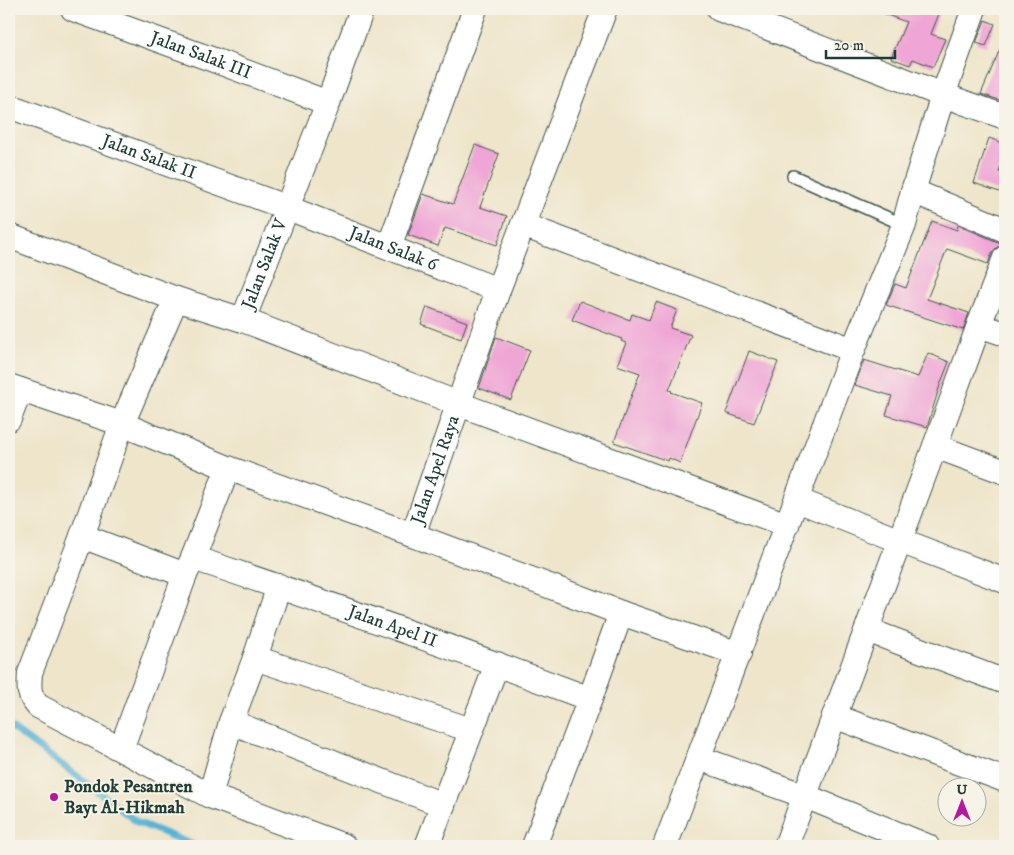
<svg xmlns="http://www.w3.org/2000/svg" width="1014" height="855" viewBox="0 0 1014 855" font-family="'IM FELL DW Pica',serif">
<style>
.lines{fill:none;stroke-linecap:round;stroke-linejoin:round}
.stream{stroke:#58b2d5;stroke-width:7}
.building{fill:#efa5d5}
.service-casing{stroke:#3e564a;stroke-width:14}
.minor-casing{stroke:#3e564a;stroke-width:26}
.service{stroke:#fff;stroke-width:11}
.minor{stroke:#fff;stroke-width:24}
.poi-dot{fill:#b5179e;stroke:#f7f3e8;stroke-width:2}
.labels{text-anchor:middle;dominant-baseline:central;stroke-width:4;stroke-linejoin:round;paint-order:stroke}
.street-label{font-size:18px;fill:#1f3d34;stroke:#f7f3e8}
.poi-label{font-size:18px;font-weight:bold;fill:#1f3d34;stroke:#f7f3e8;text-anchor:start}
</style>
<rect width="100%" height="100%" fill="#f7f3e8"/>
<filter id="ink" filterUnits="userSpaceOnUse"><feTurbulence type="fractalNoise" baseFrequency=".02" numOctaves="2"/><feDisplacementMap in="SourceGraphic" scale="10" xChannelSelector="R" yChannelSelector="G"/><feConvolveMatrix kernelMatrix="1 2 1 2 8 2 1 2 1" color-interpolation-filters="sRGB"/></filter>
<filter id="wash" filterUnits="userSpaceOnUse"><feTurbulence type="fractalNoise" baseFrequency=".0096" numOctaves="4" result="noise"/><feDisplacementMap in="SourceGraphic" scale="20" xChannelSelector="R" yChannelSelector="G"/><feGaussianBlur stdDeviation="1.12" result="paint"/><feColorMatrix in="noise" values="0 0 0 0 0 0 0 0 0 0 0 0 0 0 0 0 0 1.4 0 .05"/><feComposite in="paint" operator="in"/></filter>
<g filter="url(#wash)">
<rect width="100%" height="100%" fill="#eee5ca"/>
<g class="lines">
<!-- stream -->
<polyline class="stream" points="9,726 84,781 137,822 196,846"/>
</g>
<g id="blocks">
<!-- building -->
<g class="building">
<polygon points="874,9 941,9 931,34 945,39 933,67 913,59 910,65 891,58 906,22 874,10"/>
<polygon points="985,20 995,24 986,46 976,43"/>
<polygon points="1005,37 1005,102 981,94"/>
<polygon points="989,138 1005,144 1005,155 999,172 1005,174 1005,194 974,183"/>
<polygon points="475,145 499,154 480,207 507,216 497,245 445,228 438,246 408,235 423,194 453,204"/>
<polygon points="932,221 957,230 958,225 1000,243 1005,244 1005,245 1002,245 996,248 992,253 988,264 947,249 927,299 969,313 963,330 886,305 895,284 906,288"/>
<polygon points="580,301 630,320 632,314 649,320 656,302 677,310 670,328 691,335 669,390 672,391 671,392 702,403 680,463 669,458 668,461 614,442 640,373 617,365 626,343 621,341 622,339 572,320"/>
<polygon points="427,307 467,322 461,339 421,324"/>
<polygon points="496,337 530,350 511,400 479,388"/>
<polygon points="749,351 778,362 754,423 726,413"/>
<polygon points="928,353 949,362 940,385 927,427 886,415 892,396 855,385 864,360 918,377"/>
</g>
</g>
</g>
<g filter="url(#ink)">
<use href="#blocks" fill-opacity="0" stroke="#3e564a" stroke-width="1"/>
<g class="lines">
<!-- service casing -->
<g class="service-casing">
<polyline id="service" points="793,176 904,225"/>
</g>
<!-- minor casing -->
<g class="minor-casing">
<g id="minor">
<path id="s1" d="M73,9L211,59L328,103"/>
<polyline points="719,9 943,95 1005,117"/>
<path id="s2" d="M9,106L288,208L498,290"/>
<polyline points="913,191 1005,230"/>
<polyline points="523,225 853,350"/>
<polyline points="9,236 176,299 243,320 459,404 787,525"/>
<polyline points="389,247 475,9"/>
<path d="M176,299L122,424L82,536L30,673C29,688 28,695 38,706L210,796L344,846"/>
<path id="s3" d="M243,320L328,103L362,9"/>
<polyline points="979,325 1005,334"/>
<polyline points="9,386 122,424 228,468 413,535 621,613 739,654"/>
<polyline points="9,419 20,390"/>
<polyline points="935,446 1005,472"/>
<polyline points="797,500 900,541 1005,581"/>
<path id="s4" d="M413,535L498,290L605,9"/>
<polyline points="82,536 185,575"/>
<path id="s5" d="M193,558C327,602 459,650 590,699"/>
<polyline points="867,630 1005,682"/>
<polyline points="255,658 471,730"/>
<polyline points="834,716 1005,780"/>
<polyline points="231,722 443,805"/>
<polyline points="121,749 185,575 193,558 228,468"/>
<polyline points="699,758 805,796 927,846"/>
<polyline points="210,796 231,722 255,658 279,586"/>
<polyline points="427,846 497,664"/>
<polyline points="534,846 590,699 621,613"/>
<polyline points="665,846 853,350 904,225 913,191 943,95 974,9"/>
<polyline points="786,846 935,446 979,325 1005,258"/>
</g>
</g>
<!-- service -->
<use href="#service" class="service"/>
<!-- minor -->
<use href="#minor" class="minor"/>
</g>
</g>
<!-- markers -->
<circle class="poi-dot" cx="54" cy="797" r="5"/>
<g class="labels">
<!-- street labels -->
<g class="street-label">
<text stroke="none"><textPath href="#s1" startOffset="136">Jalan Salak III</textPath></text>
<text stroke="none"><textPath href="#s2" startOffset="149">Jalan Salak II</textPath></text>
<text stroke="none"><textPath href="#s2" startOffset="410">Jalan Salak 6</textPath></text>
<text stroke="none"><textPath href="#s3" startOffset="60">Jalan Salak V</textPath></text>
<text stroke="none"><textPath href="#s4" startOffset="69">Jalan Apel Raya</textPath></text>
<text stroke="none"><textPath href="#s5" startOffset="211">Jalan Apel II</textPath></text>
</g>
<!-- poi labels -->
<g class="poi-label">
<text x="64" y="787">Pondok Pesantren<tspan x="64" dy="21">Bayt Al-Hikmah</tspan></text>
</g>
</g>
<!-- margin -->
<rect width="1014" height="855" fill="none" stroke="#f7f3e8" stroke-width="30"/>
<!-- north arrow -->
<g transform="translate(962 802)"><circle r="24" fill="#f7f3e8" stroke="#a1aaa0"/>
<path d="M0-4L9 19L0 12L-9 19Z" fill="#b5179e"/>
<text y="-8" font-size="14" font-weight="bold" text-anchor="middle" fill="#1f3d34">U</text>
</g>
<!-- scale -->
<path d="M826 50v8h69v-8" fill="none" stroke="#1f3d34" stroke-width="2.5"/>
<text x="834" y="50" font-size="15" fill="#1f3d34" stroke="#f7f3e8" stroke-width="4" paint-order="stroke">20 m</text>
</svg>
